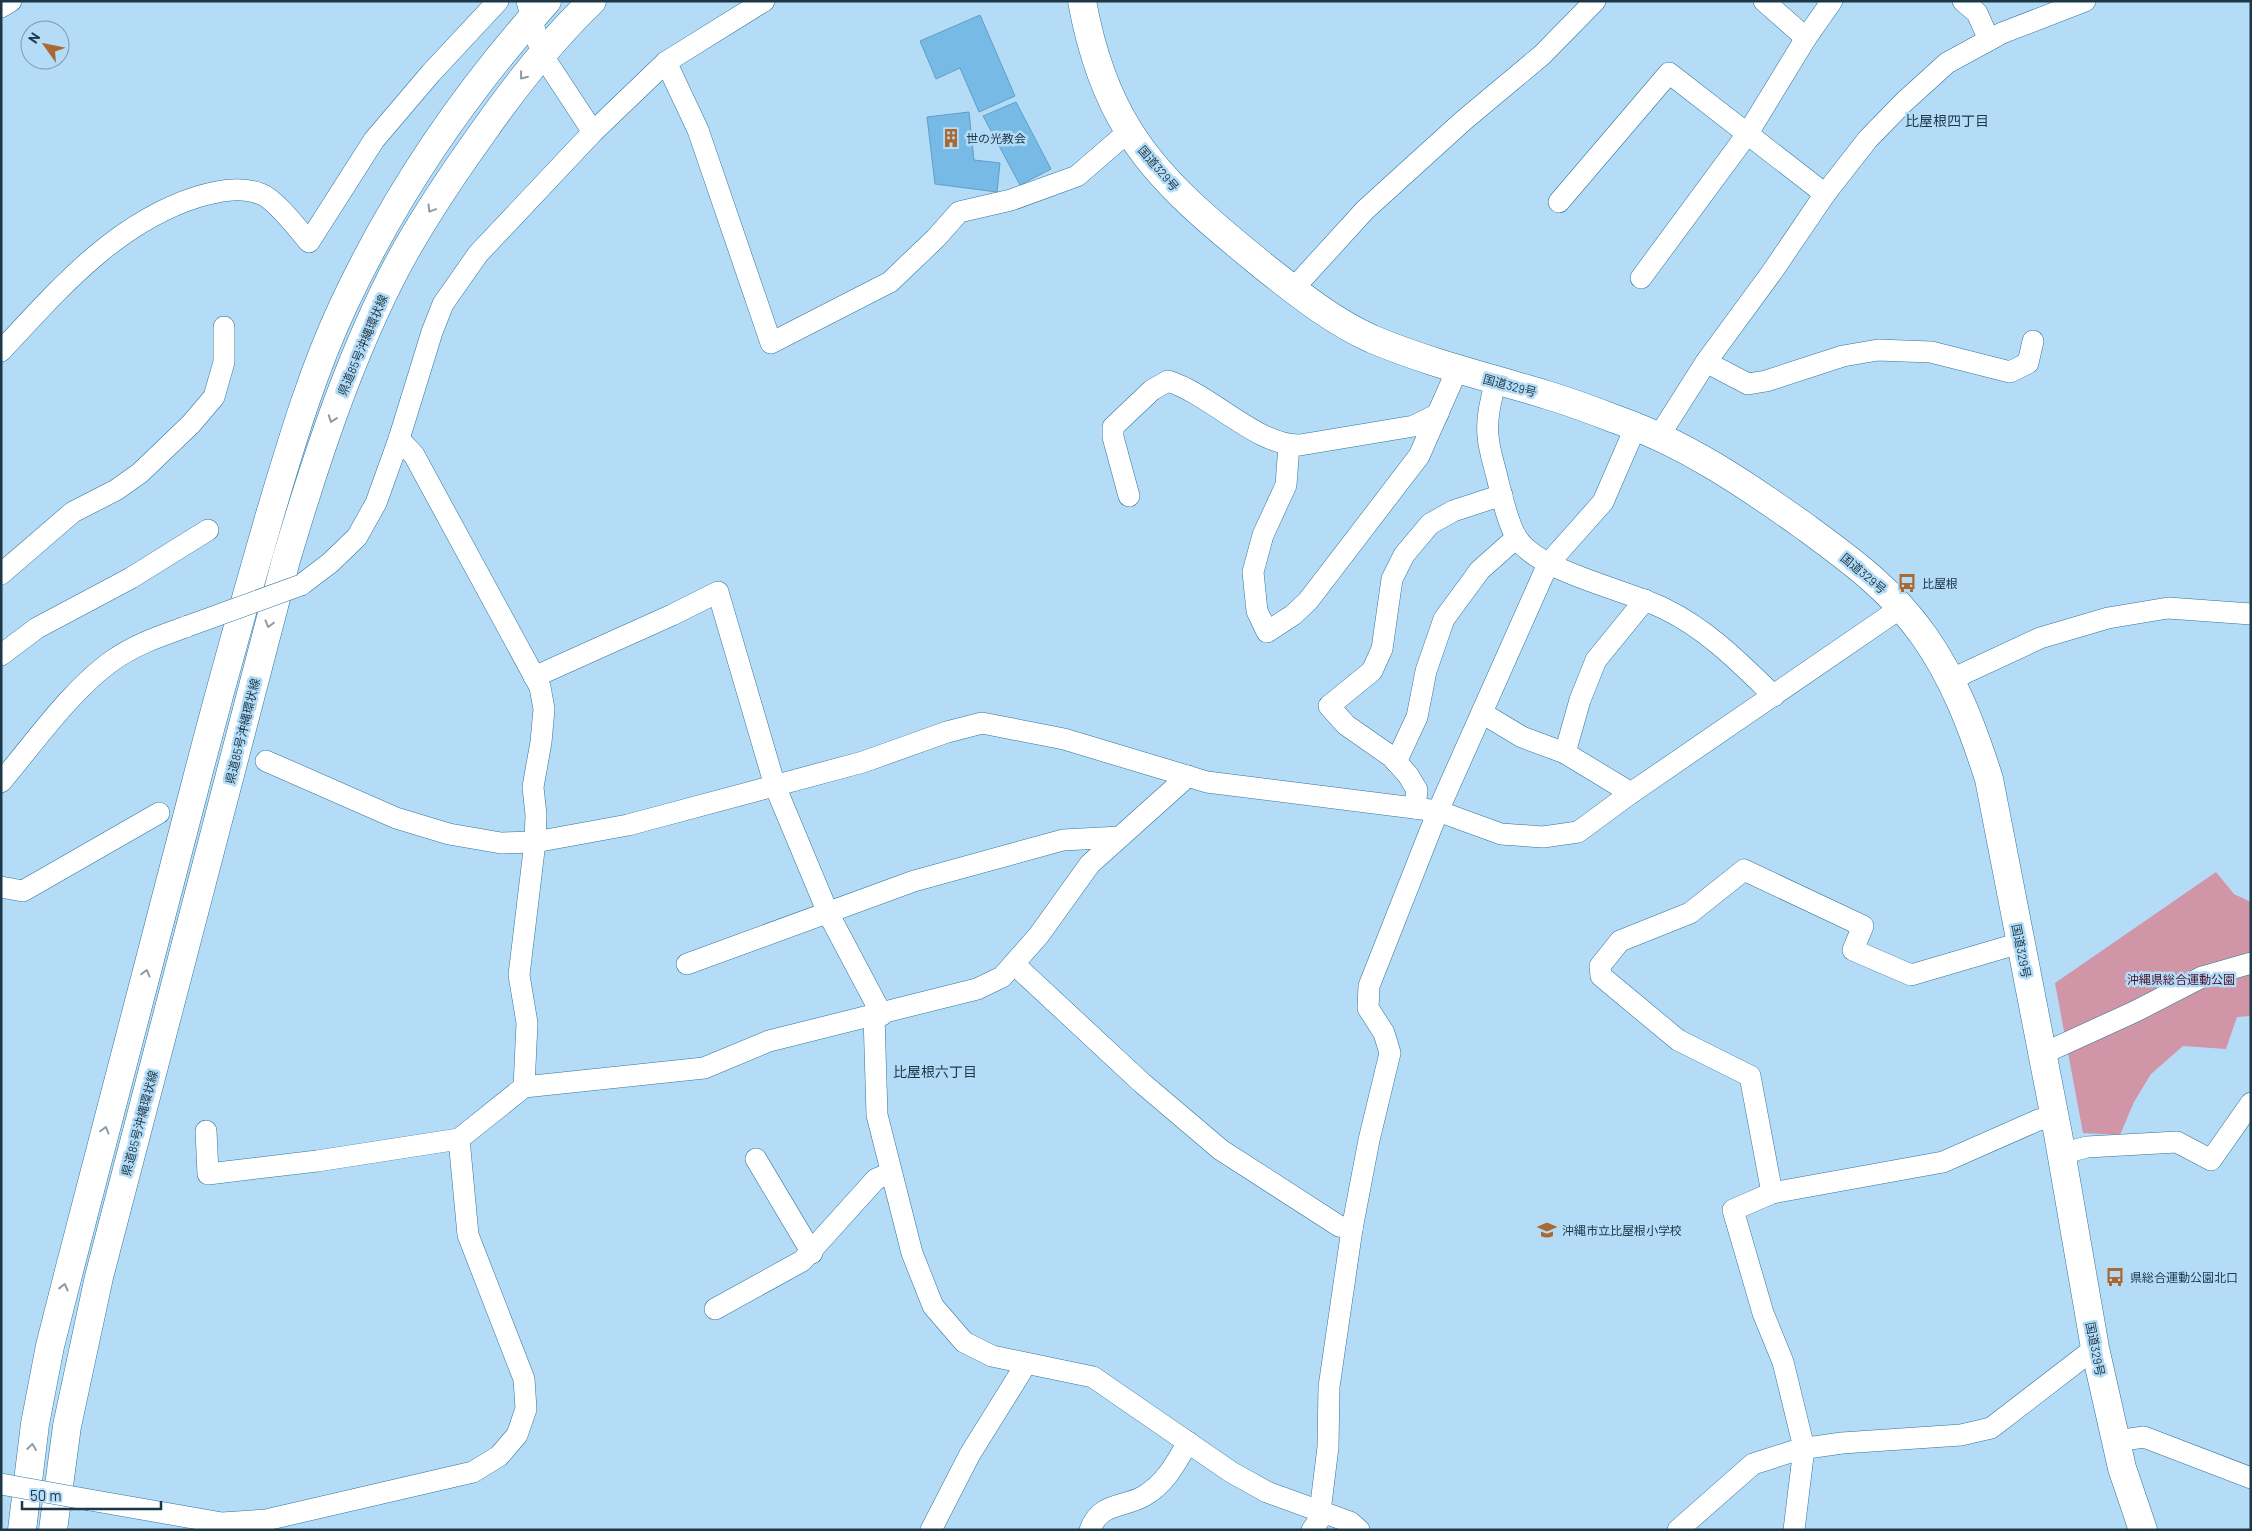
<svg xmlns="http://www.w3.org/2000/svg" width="2252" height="1531" viewBox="0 0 2252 1531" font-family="Barlow,'Noto Sans JP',sans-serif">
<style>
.green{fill:#d195a8}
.building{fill:#77bae6;stroke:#5d9fca}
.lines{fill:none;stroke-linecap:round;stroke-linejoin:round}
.minor-casing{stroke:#30739c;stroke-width:22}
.major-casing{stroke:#30739c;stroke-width:29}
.highway-casing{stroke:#30739c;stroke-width:29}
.minor{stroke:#fff;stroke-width:21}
.major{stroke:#fff;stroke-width:28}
.highway{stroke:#fff;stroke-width:28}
.minor-bridge-casing{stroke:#30739c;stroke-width:22;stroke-linecap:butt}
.minor-bridge{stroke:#fff;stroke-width:21}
.oneway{stroke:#8d9ba4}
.labels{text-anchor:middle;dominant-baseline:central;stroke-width:5;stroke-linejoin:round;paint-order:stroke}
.poi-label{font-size:12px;fill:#1b3748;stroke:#b5dcf7;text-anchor:start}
.street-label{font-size:12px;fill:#1b3748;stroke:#b5dcf7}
.park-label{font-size:12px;fill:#4c102a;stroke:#b5dcf7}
.neighbourhood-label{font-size:14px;fill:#1b3748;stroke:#b5dcf7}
</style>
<rect width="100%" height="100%" fill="#b5dcf7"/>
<!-- green -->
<polygon class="green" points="2216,872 2234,894 2251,902 2251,1016 2237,1017 2226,1049 2183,1046 2151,1074 2134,1102 2120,1135 2083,1133 2055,983"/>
<!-- building -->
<g class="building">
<polygon points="980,15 1015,96 979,112 960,68 936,79 920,41"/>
<polygon points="1016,102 1051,169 1020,185 983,116"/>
<polygon points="969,112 974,160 1000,163 997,192 935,184 927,117"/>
</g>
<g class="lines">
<!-- minor casing -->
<g class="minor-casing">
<g id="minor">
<polyline points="527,1 541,53 593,132"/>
<polyline points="1764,1 1806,38"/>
<polyline points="1963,1 1977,13 1989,40"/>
<polyline points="1,7 11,1"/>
<polyline points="666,62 698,130 771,343 890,282 936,238 959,212 1011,200 1077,176 1129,131"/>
<polyline points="1559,202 1669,73 1825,194"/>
<polyline points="1641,278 1748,133 1806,38 1832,1"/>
<polyline points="1293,289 1365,210 1463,121 1542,55 1595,1"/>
<path d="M1,351C58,290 115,223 197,197C217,191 240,186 261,194C275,199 298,229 309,242L374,140L431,73L498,1"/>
<polyline points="1706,362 1748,384 1766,381 1843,356 1878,350 1931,352 2010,372 2028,363 2033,341"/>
<path d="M1496,381C1491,398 1486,418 1488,436C1489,450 1494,464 1497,477C1501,493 1508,525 1517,538C1538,572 1628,590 1665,609C1708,630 1740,663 1774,696"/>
<polyline points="1659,436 1706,362 1772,272 1825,194 1868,139 1904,102 1947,63 2002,33 2085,1"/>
<polyline points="399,439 414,455 540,687 544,709 541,742 533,787 536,815 535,842 519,975 527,1023 524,1087"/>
<polyline points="1289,445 1286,485 1263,535 1253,572 1257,611 1267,632 1293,615 1308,601 1419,456 1457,370"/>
<path d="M1129,496L1113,437V427L1152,390L1168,381C1212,395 1257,446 1300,445L1414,426L1438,414"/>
<polyline points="1,574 73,512 116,490 140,473 191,424 214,397 224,362 224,327"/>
<polyline points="301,585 330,563 357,537 376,503 399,439 432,332 443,304 478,254 593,132 666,62 764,1"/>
<polyline points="1,655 37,628 131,578 208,530"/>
<polyline points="534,677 672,615 718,592 775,786 828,913 882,1015"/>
<polyline points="1952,679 2040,638 2108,618 2168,608 2251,614"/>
<polyline points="1482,713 1522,737 1565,753 1631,793"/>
<polyline points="1565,753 1580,700 1596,660 1645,600"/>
<polyline points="266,761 396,818 449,834 501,843 535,842 628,825 863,762 947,732 982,723 1064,739 1207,782 1438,811 1501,834 1543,837 1578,832 1631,793 1902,607"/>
<polyline points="1396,762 1417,717 1426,671 1444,619 1480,570 1516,538"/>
<path d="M1,782C34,743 68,694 109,663C133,645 160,636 188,626"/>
<polyline points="1415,808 1417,790 1408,775 1392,757 1346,725 1329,706 1372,671 1382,649 1392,579 1404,555 1430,524 1453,511 1502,495"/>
<polyline points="1,887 23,891 159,813"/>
<polyline points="687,964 914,881 1063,840 1120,837"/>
<polyline points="1014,964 1142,1083 1221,1150 1339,1226 1352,1229"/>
<polyline points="874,1016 877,1115 912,1253 933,1306 964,1342 992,1356 1093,1377 1231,1472 1267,1492 1350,1522 1359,1530"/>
<polyline points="2042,1054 2134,1012 2202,977 2251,963"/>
<polyline points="206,1131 208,1174 317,1161 459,1139 524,1087 704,1068 769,1041 977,989 1002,977 1039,935 1090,864 1188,776"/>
<polyline points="2061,1154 2087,1147 2177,1142 2211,1160 2251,1103"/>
<polyline points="756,1159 812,1253"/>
<polyline points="1772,1193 1750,1076 1678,1040 1601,976 1600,966 1620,941 1690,913 1744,870 1863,926 1853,950 1911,975 2020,943"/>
<polyline points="715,1309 802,1261 876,1179 891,1173"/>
<polyline points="2116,1441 2144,1437 2251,1478"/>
<polyline points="90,1500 222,1523 266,1520 473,1472 499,1456 517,1435 526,1409 524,1379 468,1235 459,1139"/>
<polyline points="931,1530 970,1454 1026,1364"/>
<path d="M1090,1530C1100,1502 1123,1508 1144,1496C1166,1483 1176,1463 1188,1442"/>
<polyline points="1312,1530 1319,1520 1328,1447 1329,1387 1352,1229 1369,1140 1390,1053 1384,1033 1368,1008 1369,986 1438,811 1548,564 1603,502 1636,426"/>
<polyline points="1678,1530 1753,1464 1800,1449 1842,1443 1961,1435 1991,1428 2095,1348"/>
<polyline points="1794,1530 1804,1448 1783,1362 1763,1313 1733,1210 1772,1193 1943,1162 2036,1121 2054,1115"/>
</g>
</g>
<!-- major casing -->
<g class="major-casing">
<g id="major">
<path d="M22,1530L35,1424L50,1346L69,1271C110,1111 152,951 194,790C218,697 244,604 271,511C292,441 313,370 344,304C396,193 465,92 547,1"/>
<path d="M53,1530L67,1426L99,1277L286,560C315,463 346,367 392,276C418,225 450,178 483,132C516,85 550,41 592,1"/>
</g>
</g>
<!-- highway casing -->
<g class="highway-casing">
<path id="highway" d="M1082,1C1090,45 1105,93 1129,131C1163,186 1218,229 1267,269C1300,295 1334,322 1372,339C1429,363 1488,377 1547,395C1571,402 1594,411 1618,420C1686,444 1745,484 1804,526C1849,559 1891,589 1924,636C1955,680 1973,729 1989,779L2058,1134L2095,1348L2122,1468L2143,1530"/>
</g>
<!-- minor -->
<use href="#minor" class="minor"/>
<!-- major -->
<use href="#major" class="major"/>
<!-- highway -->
<use href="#highway" class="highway"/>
<!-- minor-bridge casing -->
<g class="minor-bridge-casing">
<g id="minor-bridge">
<polyline points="188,626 301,585"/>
<polyline points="1,1484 90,1500"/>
</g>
</g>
<!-- minor-bridge -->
<use href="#minor-bridge" class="minor-bridge"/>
</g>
<!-- one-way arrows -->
<defs><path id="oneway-chevron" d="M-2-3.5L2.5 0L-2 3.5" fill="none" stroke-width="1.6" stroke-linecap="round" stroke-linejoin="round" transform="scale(1.25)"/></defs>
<g class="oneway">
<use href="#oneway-chevron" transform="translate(523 76) rotate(128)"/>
<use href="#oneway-chevron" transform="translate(431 209) rotate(121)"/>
<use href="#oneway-chevron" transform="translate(332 419) rotate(110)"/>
<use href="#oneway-chevron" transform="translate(269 624) rotate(105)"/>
<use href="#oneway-chevron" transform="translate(146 973) rotate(-75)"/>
<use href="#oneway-chevron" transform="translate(105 1130) rotate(-75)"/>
<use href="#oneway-chevron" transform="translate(64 1287) rotate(-76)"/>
<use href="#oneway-chevron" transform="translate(32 1447) rotate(-83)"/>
</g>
<!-- icons -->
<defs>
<g id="building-bare" transform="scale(1.5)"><path d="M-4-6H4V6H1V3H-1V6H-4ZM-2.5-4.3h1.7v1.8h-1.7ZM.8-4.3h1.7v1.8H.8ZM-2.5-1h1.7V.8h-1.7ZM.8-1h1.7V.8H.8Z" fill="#aa6933" stroke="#b5dcf7" stroke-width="2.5" paint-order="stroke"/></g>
<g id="bus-bare" transform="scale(1.5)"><path d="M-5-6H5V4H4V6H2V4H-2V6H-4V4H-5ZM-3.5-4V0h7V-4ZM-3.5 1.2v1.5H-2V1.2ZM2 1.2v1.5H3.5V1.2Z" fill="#aa6933" stroke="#b5dcf7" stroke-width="2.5" paint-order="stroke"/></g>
<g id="school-bare" transform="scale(1.5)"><path d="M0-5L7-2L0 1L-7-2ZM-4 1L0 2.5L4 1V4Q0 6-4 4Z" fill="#aa6933" stroke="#b5dcf7" stroke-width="2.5" paint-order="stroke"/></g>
</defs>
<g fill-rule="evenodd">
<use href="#building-bare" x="951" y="138"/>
<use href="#bus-bare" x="1907" y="583"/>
<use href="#school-bare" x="1547" y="1230"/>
<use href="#bus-bare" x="2115" y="1277"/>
</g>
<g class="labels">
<!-- poi labels -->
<g class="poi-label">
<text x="966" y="138">世の光教会</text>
<text x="1922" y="583">比屋根</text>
<text x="1562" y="1230">沖縄市立比屋根小学校</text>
<text x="2130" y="1277">県総合運動公園北口</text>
</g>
<!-- street labels -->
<g class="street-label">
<text transform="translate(1159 168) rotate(49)">国道329号</text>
<text transform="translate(362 345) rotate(-67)">県道85号沖縄環状線</text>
<text transform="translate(1510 385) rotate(15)">国道329号</text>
<text transform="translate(1864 573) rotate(40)">国道329号</text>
<text transform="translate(242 731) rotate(-76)">県道85号沖縄環状線</text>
<text transform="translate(2022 951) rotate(79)">国道329号</text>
<text transform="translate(139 1123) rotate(-75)">県道85号沖縄環状線</text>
<text transform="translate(2096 1349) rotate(79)">国道329号</text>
</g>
<!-- park labels -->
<g class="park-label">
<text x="2181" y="979">沖縄県総合運動公園</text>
</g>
<!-- neighbourhood labels -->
<g class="neighbourhood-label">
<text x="1947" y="120">比屋根四丁目</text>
<text x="935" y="1071">比屋根六丁目</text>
</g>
</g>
<!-- border -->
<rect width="2252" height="1531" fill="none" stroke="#1b3748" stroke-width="5"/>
<!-- north arrow -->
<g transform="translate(45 45) rotate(303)"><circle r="24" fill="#b5dcf7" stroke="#779ab1"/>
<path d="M0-4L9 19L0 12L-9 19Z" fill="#aa6933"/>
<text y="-8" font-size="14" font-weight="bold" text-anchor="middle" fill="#1b3748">N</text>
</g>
<!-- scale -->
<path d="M22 1501v8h139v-8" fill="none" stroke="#1b3748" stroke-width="2.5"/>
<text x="30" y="1501" font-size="15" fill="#1b3748" stroke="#b5dcf7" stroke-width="4" paint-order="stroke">50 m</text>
</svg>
